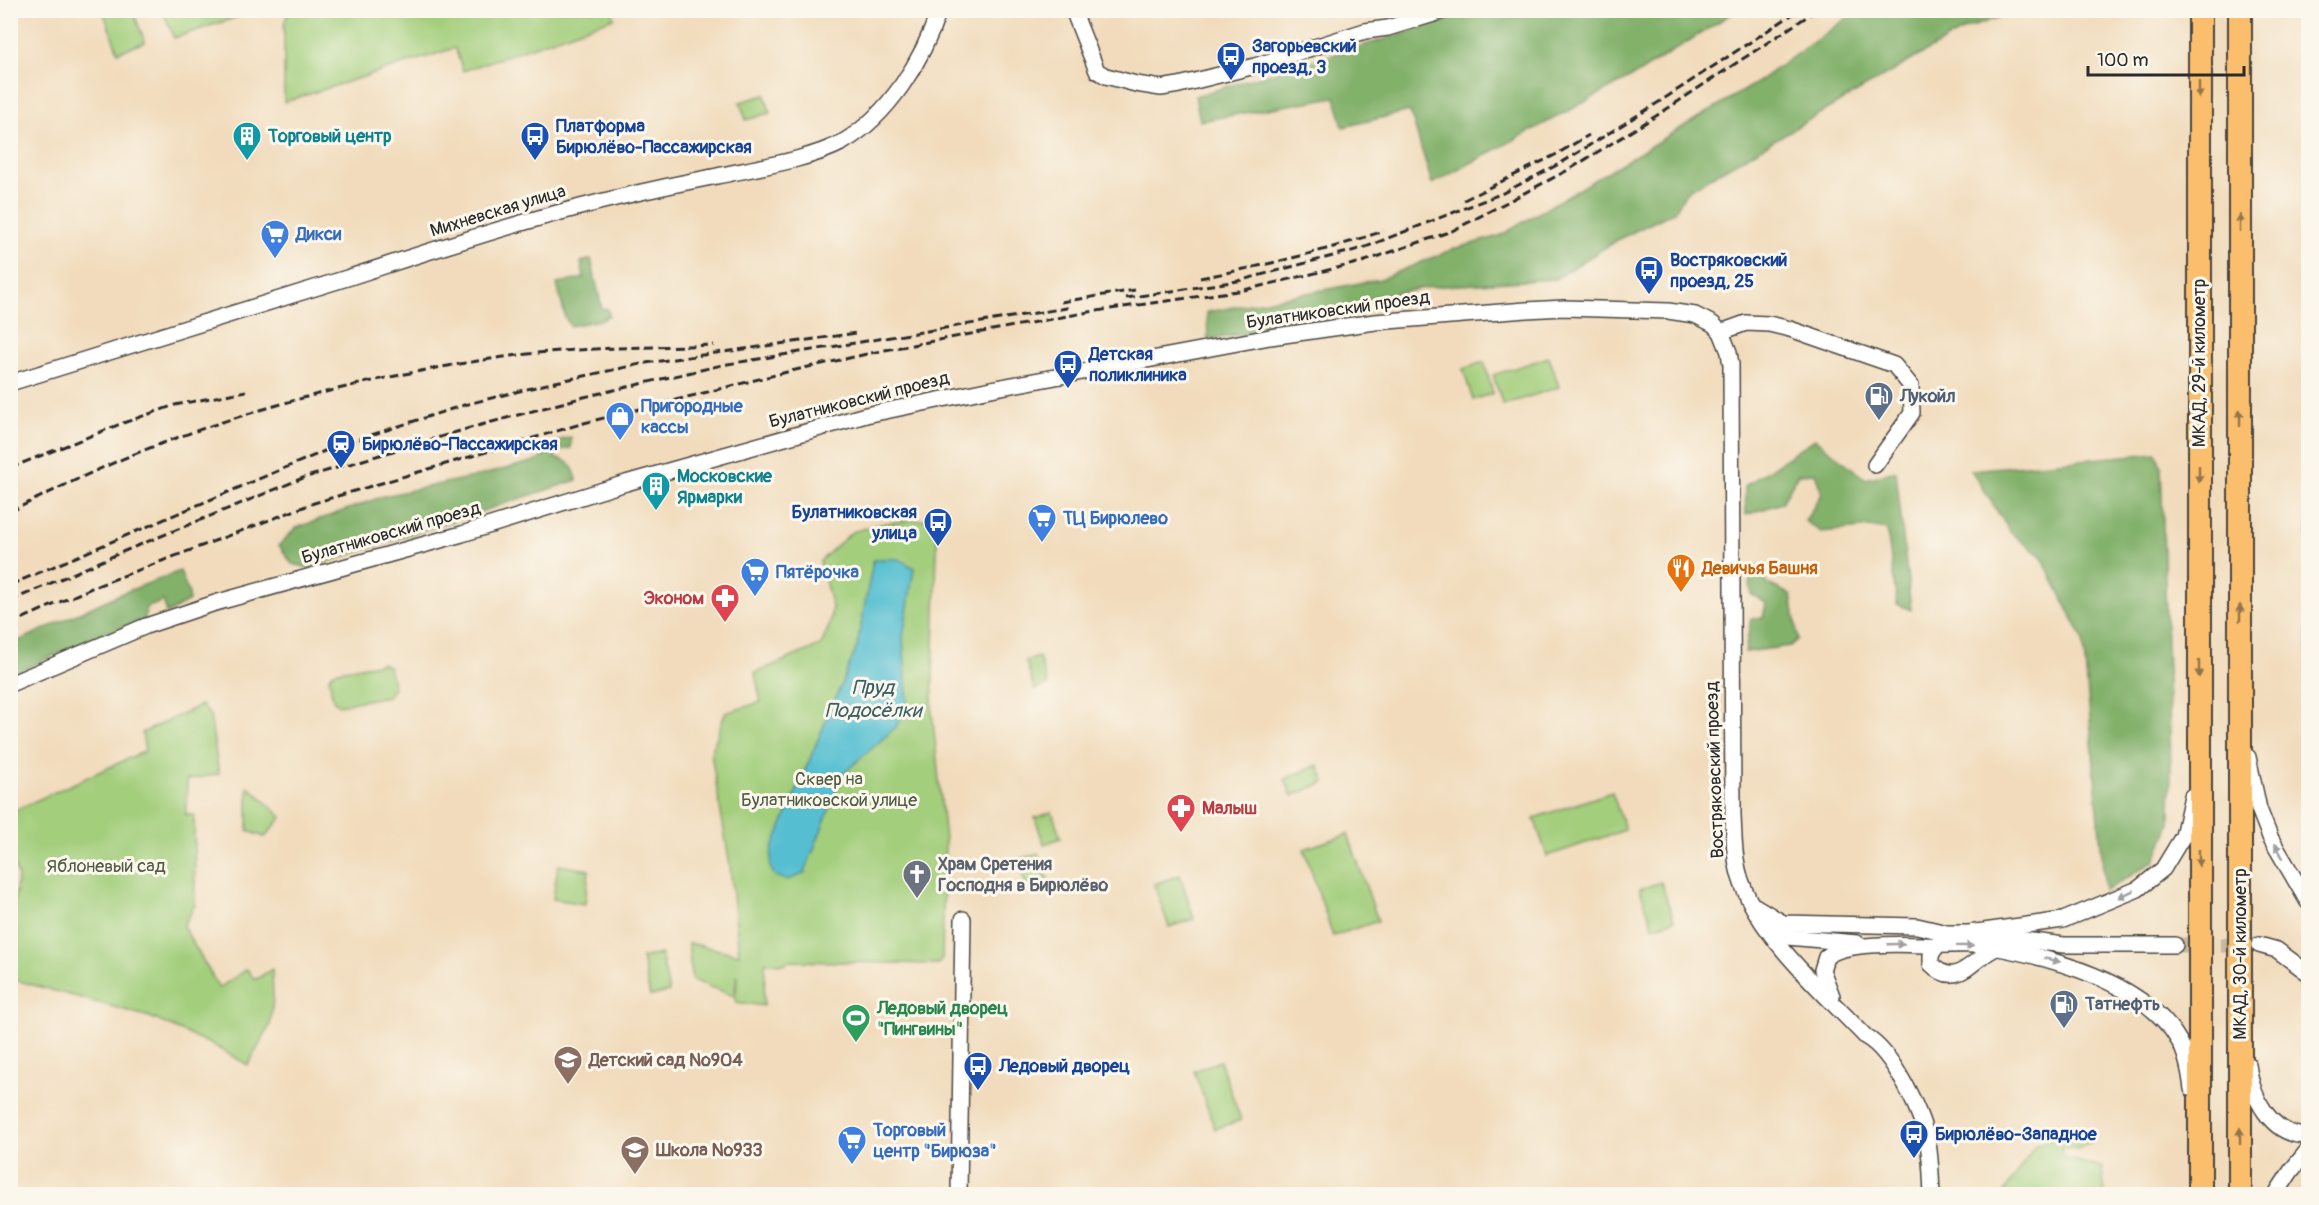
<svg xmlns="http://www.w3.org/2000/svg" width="2319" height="1205" viewBox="0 0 2319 1205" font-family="Pangolin,sans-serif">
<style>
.green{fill:#a3ce7b;stroke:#677c53;stroke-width:1.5}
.forest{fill:#82b16b;stroke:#566e4b;stroke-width:1.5}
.water{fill:#55bfd1;stroke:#40757e;stroke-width:1.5}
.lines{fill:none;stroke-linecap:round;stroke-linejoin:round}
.minor-tunnel{stroke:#c9b89f;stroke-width:15;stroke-dasharray:15 8;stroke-linecap:butt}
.minor-casing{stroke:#494541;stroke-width:18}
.highway-casing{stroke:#494541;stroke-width:26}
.minor{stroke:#fff;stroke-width:15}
.highway{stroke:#fabe6d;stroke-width:22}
.rail{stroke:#2b2b2b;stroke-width:3;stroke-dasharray:9 4.5;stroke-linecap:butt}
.oneway{fill:#92744c}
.oneway2{fill:#a0a0a0}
.labels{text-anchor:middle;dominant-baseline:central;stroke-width:6;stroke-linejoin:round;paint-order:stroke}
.transit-label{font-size:18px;font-weight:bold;fill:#164399;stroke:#fbf7ec;text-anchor:start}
.culture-label{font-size:18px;font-weight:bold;fill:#0d838f;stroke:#fbf7ec;text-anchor:start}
.street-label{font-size:18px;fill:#2b2b2b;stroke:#fbf7ec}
.shop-label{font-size:18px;font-weight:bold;fill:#366cbe;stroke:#fbf7ec;text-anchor:start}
.service-label{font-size:18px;font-weight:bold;fill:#4e5e75;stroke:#fbf7ec;text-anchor:start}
.food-label{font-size:18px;font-weight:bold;fill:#c56008;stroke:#fbf7ec;text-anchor:start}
.health-label{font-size:18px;font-weight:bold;fill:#be3a42;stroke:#fbf7ec;text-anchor:end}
.park-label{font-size:18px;fill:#4f5c43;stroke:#fbf7ec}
.worship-label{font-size:18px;font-weight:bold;fill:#5b616d;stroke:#fbf7ec;text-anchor:start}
.leisure-label{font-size:18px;font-weight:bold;fill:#27864d;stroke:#fbf7ec;text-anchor:start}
.education-label{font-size:18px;font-weight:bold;fill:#785e54;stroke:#fbf7ec;text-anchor:start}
.water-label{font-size:20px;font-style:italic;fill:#3a5f65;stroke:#fbf7ec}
</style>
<rect width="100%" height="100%" fill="#fbf7ec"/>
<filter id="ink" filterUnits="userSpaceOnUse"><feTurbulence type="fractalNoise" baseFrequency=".0167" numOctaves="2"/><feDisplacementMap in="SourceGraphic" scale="12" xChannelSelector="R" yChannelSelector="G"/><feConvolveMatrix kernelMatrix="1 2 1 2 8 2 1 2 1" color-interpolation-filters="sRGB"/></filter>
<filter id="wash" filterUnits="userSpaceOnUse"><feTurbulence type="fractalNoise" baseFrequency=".008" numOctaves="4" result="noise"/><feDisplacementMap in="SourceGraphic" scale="24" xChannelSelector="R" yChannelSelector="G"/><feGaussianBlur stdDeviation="1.35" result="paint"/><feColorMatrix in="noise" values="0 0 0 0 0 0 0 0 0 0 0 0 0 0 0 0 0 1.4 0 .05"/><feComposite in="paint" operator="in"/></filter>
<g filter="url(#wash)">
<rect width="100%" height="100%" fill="#f1dbbc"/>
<!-- green -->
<g class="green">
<polygon points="103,11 133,11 145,42 118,52"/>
<polygon points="163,11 255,11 174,38"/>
<polygon points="289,11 612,10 614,18 463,71 455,48 284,102 284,24"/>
<polygon points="765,95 770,113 746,120 740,102"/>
<polygon points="1549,357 1559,387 1503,405 1493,375"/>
<polygon points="1484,362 1493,393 1473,400 1463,369"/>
<polygon points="2308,411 2308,847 2306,842"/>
<polygon points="938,518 932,711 945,840 942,959 938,964 789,961 784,964 765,963 764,1006 736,1002 737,974 734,996 692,980 688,943 739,954 730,866 711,753 725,713 761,702 755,673 821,645 830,624 832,607 820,561 852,532 886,523"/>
<polygon points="1039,657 1048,685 1034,689 1026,661"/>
<polygon points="382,663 389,667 394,688 388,696 339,705 333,700 329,678 333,672"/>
<polygon points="201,705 210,715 219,774 187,780 186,815 194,815 195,905 183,926 219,988 247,969 255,980 272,969 273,999 270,1025 248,1065 215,1046 150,1017 11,979 11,924 18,877 11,855 11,812 145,751 142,733"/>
<polygon points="1318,765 1325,782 1292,796 1285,779"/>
<polygon points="248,786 282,817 265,837 248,831"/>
<polygon points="1612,792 1625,830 1547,856 1534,818"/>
<polygon points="1052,812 1061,838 1044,844 1035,818"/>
<polygon points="1348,834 1378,921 1333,936 1304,849"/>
<polygon points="1038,853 1050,885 1029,893 1017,860"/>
<polygon points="558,865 589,870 585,904 553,899"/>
<polygon points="1180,875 1194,919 1169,927 1154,884"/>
<polygon points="1661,882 1674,920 1653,927 1640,889"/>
<polygon points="661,954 669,992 650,996 642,958"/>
<polygon points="1220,1061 1241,1120 1215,1129 1194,1071"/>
<polygon points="2078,1133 2090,1143 2078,1149 2062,1147 2064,1158 2102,1167 2104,1194 2003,1194 2036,1144 2057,1134"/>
</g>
<!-- forest -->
<g class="forest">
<polygon points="1478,11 1736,11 1635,75 1432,184 1410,111 1343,127 1335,97 1200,121 1195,96"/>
<polygon points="1857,11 2018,11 1965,29 1687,191 1674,212 1617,240 1555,279 1431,287 1364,299 1352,314 1208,340 1207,312 1381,279 1453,249 1500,236 1756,83"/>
<polygon points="591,259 602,309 608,309 609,316 605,316 605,319 570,326 565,317 557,284 584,278 581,262"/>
<path d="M571,437V448L557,451L554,458C569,460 573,465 577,480L309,568L292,564L279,545L296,528L384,496L482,475L539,460L558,441Z"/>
<polygon points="1815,439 1866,479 1896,471 1911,610 1897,604 1887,530 1870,527 1821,532 1805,521 1822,494 1815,473 1798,474 1782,503 1746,515 1745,486"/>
<polygon points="2156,453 2161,466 2171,764 2170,824 2155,861 2105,891 2083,639 2041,556 2011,533 1971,470"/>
<polygon points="1764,566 1766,583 1791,595 1798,639 1790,646 1745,652 1751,618 1763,618 1766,603 1751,594 1749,567"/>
<polygon points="180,571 189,594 189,601 166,614 164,601 146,608 145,619 90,639 11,675 10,645 118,595"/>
</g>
<!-- water -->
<polygon class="water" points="878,559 899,559 914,568 903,638 908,706 896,727 843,774 804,874 787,880 775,876 770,867 772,849 857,647 873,561"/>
</g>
<g filter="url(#ink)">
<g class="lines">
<!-- minor-tunnel -->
<polyline class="minor-tunnel" points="2175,945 2247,945"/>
<!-- minor casing -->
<g class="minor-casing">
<g id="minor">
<polyline points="1073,10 1097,71 1106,76 1136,84 1161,88 1179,85 1255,66 1365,31 1388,28 1447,10"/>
<polyline points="1721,332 1746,323 1769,324 1790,329 1894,365 1911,386 1912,413 1875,465"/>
<path d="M10,383C123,348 235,313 347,278C418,255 489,231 561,212C613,198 665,186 717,176C754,168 810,160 843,142C889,115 923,60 939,10"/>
<path d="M10,684L146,626L215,603L462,534L626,483L866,415L996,388L1270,337L1375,322L1526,310L1564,308L1668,311L1695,315L1713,324L1721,332L1729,352L1731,365L1733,815C1734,838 1734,862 1742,883C1761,938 1826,995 1866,1037C1893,1052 1922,1113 1928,1144C1931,1160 1931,1177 1932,1194"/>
<polyline points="2248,757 2259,809 2270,837 2308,902"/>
<polyline points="1755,906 1783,923 1917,926 1947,933 1969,933 2063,920 2138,889 2163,869 2183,836 2192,796"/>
<polyline points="1771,933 1787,937 1857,943"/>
<polyline points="1992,936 2064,945 2175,945"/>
<path d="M1941,939L1931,955V964C1958,992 1974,955 1999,947"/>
<polyline points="2259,945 2277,950 2308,973"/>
<path d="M1832,996L1822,970L1826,957C1844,942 1901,944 1924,945C1945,946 1968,943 1988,946C2049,957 2146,982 2179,1041C2187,1055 2190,1072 2192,1089"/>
<path d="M2248,1065C2252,1098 2271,1136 2308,1136"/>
<polyline points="959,1194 963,919"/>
<polyline points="2276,1194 2291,1171 2308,1150"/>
</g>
</g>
<!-- highway casing -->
<g class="highway-casing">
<g id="highway">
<polyline points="2200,10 2200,1194"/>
<polyline points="2240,10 2240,1194"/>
</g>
</g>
<!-- minor -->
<use href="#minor" class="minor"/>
<!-- highway -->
<use href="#highway" class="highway"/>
<!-- rail -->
<g class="rail">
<polyline points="1464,200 1555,155 1589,135"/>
<path d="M1200,278C1262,266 1324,252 1383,231"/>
<polyline points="1126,298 1238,281 1363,248 1503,193 1561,163 1659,102 1799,10"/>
<polyline points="1061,302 1135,290"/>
<polyline points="10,468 123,423 175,405 246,391"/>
<path d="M10,512C58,488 105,465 155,446C269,402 390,373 511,356C578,347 647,348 714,345"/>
<polyline points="10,585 334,447 464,405 551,383 646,363 857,333"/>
<polyline points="10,601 127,550 303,478 470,428 584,397 722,365 1072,307"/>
<polyline points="10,624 94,587 314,503 584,423 791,371 885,350 1089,312 1244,290 1362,262 1452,231 1570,169 1656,116 1817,10"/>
</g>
</g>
<!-- one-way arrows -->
<defs><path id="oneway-solid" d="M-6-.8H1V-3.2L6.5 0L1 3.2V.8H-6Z" transform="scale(1.5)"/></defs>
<g class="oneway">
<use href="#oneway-solid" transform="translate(2199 90) rotate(90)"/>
<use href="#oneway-solid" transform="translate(2240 223) rotate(-90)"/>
<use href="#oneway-solid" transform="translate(2240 418) rotate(-90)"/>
<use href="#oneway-solid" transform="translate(2199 474) rotate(90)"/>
<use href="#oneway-solid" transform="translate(2240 613) rotate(-90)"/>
<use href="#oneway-solid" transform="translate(2199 669) rotate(90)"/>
<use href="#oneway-solid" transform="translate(2199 858) rotate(90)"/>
<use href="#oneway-solid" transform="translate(2240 1136) rotate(-90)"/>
</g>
<g class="oneway2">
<use href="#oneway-solid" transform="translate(2279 851) rotate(-119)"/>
<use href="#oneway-solid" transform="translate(2126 894) rotate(154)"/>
<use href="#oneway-solid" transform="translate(1896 944) rotate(-2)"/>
<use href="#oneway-solid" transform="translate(1965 946) rotate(1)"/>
<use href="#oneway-solid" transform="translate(2052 960) rotate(14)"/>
</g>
</g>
<!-- icons -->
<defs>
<g id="bus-pin" transform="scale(1.5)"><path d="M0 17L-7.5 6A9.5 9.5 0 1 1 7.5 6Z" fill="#1a4fb4" stroke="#fbf7ec"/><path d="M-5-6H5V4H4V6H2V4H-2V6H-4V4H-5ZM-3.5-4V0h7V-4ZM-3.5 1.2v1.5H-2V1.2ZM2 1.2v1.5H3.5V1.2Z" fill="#fff"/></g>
<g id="building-pin" transform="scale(1.5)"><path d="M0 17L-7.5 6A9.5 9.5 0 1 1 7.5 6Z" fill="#0f9aa8" stroke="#fbf7ec"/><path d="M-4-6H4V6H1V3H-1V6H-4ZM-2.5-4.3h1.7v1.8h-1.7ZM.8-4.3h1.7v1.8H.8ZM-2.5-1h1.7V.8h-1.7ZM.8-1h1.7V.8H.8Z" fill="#fff"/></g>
<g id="supermarket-pin" transform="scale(1.5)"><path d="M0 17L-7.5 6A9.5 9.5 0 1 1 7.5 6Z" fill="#3f7fe0" stroke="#fbf7ec"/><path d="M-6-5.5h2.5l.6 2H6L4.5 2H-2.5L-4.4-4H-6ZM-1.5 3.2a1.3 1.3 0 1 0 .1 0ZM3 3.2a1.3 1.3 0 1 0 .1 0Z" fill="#fff"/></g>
<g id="fuel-pin" transform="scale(1.5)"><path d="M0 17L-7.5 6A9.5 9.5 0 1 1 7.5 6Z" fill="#5c6f8a" stroke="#fbf7ec"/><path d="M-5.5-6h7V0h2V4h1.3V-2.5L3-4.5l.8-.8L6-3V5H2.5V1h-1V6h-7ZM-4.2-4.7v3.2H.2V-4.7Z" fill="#fff"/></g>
<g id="shop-pin" transform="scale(1.5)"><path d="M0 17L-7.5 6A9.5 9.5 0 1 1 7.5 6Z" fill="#3f7fe0" stroke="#fbf7ec"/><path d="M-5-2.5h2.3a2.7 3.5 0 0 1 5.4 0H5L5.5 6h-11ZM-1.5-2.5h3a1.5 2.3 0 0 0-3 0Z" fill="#fff"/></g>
<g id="station-pin" transform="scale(1.5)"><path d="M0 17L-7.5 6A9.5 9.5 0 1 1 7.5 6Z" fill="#1a4fb4" stroke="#fbf7ec"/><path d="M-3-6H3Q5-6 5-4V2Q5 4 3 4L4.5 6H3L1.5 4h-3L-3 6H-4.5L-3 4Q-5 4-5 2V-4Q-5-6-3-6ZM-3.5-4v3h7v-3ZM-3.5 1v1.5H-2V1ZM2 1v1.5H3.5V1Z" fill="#fff"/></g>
<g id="restaurant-pin" transform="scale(1.5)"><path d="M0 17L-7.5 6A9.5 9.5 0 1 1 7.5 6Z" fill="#e8710a" stroke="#fbf7ec"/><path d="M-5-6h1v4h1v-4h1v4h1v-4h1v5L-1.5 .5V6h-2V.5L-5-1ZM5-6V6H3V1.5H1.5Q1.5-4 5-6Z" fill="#fff"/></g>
<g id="pharmacy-pin" transform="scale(1.5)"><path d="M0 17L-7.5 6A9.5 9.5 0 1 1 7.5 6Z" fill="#e0444e" stroke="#fbf7ec"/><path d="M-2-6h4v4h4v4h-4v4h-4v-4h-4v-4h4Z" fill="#fff"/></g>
<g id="church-pin" transform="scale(1.5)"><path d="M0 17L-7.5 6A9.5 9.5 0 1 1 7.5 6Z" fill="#6b7280" stroke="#fbf7ec"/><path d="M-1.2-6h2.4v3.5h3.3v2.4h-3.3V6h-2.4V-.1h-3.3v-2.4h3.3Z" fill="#fff"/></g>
<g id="stadium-pin" transform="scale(1.5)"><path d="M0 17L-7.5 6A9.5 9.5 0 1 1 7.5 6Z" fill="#2e9e5b" stroke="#fbf7ec"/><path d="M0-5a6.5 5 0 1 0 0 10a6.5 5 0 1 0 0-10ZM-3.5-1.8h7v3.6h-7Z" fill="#fff"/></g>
<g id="school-pin" transform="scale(1.5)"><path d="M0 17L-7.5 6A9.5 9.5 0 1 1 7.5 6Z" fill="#8d6e63" stroke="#fbf7ec"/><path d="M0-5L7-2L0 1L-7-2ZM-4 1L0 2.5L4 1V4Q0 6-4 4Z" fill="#fff"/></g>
</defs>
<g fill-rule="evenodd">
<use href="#bus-pin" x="1231" y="56"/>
<use href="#building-pin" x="247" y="136"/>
<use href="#bus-pin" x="535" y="136"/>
<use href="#supermarket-pin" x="275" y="234"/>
<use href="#bus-pin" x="1649" y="270"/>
<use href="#bus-pin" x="1068" y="364"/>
<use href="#fuel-pin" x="1879" y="396"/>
<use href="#shop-pin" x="620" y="416"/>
<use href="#station-pin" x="341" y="444"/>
<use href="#building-pin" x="656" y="486"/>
<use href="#supermarket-pin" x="1042" y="518"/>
<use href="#bus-pin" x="938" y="522"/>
<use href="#restaurant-pin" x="1681" y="568"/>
<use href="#supermarket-pin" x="755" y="572"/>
<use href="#pharmacy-pin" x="725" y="598"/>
<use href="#pharmacy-pin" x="1181" y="808"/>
<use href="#church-pin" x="917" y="874"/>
<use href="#fuel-pin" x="2064" y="1004"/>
<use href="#stadium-pin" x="856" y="1018"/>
<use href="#school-pin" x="568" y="1060"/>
<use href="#bus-pin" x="978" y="1066"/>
<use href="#bus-pin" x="1914" y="1134"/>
<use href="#supermarket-pin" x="852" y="1140"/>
<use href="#school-pin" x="635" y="1150"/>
</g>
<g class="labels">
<!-- transit labels -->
<g class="transit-label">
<text x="1252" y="46">Загорьевский<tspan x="1252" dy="21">проезд, 3</tspan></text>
<text x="556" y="126">Платформа<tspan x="556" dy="21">Бирюлёво-Пассажирская</tspan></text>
<text x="1670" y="260">Востряковский<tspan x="1670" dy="21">проезд, 25</tspan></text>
<text x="1089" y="354">Детская<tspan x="1089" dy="21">поликлиника</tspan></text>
<text x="362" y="444">Бирюлёво-Пассажирская</text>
<text x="917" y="512" text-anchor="end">Булатниковская<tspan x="917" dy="21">улица</tspan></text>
<text x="999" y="1066">Ледовый дворец</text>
<text x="1935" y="1134">Бирюлёво-Западное</text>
</g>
<!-- culture labels -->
<g class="culture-label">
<text x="268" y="136">Торговый центр</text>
<text x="677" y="476">Московские<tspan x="677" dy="21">Ярмарки</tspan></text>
</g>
<!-- street labels -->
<g class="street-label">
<text transform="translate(498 211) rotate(-17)">Михневская улица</text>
<text transform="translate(1338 310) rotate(-8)">Булатниковский проезд</text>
<text transform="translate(2199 363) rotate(-90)">МКАД, 29-й километр</text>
<text transform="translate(859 400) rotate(-14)">Булатниковский проезд</text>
<text transform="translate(391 533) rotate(-16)">Булатниковский проезд</text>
<text transform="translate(1715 770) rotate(-92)">Востряковский проезд</text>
<text transform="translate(2240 954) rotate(-90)">МКАД, 30-й километр</text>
</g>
<!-- shop labels -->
<g class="shop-label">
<text x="296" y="234">Дикси</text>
<text x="641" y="406">Пригородные<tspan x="641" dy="21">кассы</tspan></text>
<text x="1063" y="518">ТЦ Бирюлево</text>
<text x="776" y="572">Пятёрочка</text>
<text x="873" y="1130">Торговый<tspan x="873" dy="21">центр "Бирюза"</tspan></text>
</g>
<!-- service labels -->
<g class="service-label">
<text x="1900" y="396">Лукойл</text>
<text x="2085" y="1004">Татнефть</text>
</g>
<!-- food labels -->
<g class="food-label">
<text x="1702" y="568">Девичья Башня</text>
</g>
<!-- health labels -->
<g class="health-label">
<text x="704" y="598">Эконом</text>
<text x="1202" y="808" text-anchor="start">Малыш</text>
</g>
<!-- park labels -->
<g class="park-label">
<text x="829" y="779">Сквер на<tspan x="829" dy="21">Булатниковской улице</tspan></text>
<text x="106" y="866">Яблоневый сад</text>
</g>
<!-- worship labels -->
<g class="worship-label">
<text x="938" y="864">Храм Сретения<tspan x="938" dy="21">Господня в Бирюлёво</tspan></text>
</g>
<!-- leisure labels -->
<g class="leisure-label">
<text x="877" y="1008">Ледовый дворец<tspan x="877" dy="21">"Пингвины"</tspan></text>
</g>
<!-- education labels -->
<g class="education-label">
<text x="589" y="1060">Детский сад №904</text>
<text x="656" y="1150">Школа №933</text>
</g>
<!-- water labels -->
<g class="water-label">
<text x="873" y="687">Пруд<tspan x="873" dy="23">Подосёлки</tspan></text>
</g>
</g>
<!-- margin -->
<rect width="2319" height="1205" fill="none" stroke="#fbf7ec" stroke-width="36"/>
<!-- scale -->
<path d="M2088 66v9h156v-9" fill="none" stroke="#2b2b2b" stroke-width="3"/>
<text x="2097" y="66" font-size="18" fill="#2b2b2b" stroke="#fbf7ec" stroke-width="4.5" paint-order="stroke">100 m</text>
</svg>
